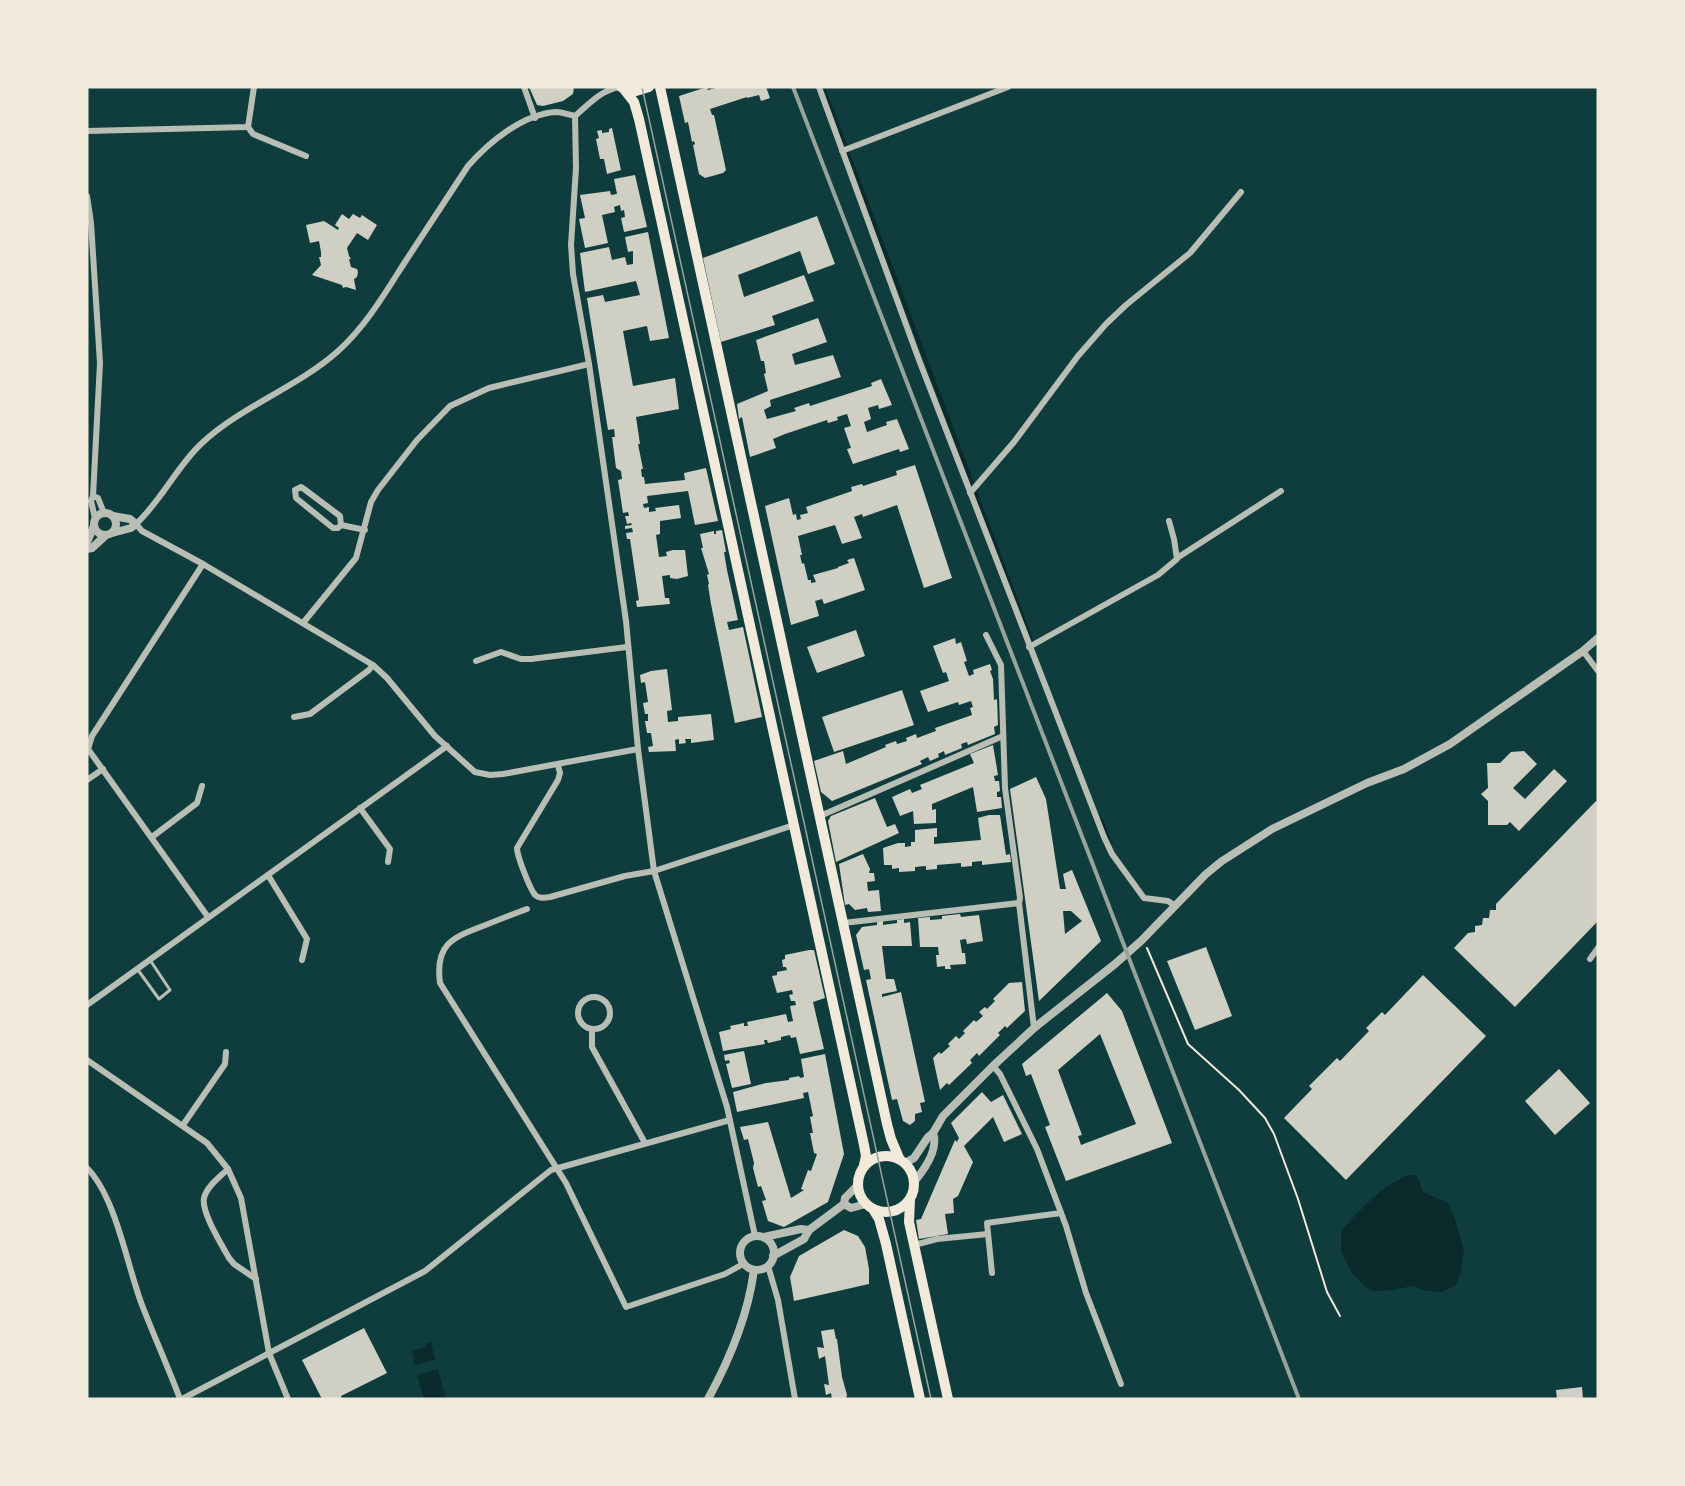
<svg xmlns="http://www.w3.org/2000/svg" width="1685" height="1486" viewBox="0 0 1685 1486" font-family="'Crimson Pro',serif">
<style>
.water{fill:#0a2a2b}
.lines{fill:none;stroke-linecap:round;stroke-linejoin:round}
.stream{stroke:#0a2a2b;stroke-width:4}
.building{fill:#cfcfc3;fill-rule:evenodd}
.path{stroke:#f1e9da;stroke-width:2}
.service{stroke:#b8beb3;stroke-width:3}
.minor{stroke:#b8beb3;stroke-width:6}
.tertiary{stroke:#b8beb3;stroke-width:8}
.primary{stroke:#f1e9da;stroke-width:10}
.tram{stroke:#97a49c;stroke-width:1.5}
.rail{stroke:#97a49c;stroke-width:4}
</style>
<rect width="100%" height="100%" fill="#0f3d3e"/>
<!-- water -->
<g class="water">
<path d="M1408,1175H1417L1423,1192L1448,1203L1454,1216L1464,1250L1461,1271L1456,1285L1443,1292L1428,1291L1412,1286L1394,1290L1372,1291L1362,1284L1351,1272L1341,1252V1231C1361,1209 1381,1186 1408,1175Z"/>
<polygon points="431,1342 435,1360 415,1365 412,1351 426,1347 425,1344"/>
<polygon points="438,1369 446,1399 424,1399 417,1375"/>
</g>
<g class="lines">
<!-- stream -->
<g class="stream">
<polyline points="823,87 1033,645"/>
<polyline points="1101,820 1110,844"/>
</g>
</g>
<!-- building -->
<g class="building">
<polygon points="529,87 574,87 573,94 563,101 543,106 537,105"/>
<polygon points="707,87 708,90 719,87 766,87 770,98 761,101 759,95 747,98 747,97 710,109 712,115 714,115 726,170 723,173 705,178 699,174 693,145 695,144 694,141 692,142 688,122 685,123 679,96"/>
<polygon points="612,128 621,170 607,174 604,159 600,159 596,139 599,138 597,131 602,130 602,133 609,132 609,129"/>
<polygon points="635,175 647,227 624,232 621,218 625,217 624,210 621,211 620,205 614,207 615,212 602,215 608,243 585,248 579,219 585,218 580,195 610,191 611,195 617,194 614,179"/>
<polygon points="342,214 349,219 353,214 360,218 362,215 377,225 368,240 357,233 347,248 349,256 351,259 349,259 351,267 357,269 358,272 357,277 354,279 356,290 346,287 343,288 342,285 312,275 321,265 319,257 321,257 321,252 319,241 310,243 306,225 324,221 338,230 339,228 335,225"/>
<polygon points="817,216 835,264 808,274 800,251 738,275 744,297 804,275 814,301 772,316 775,325 721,342 703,258"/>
<polygon points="648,232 669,338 650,341 647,326 623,331 633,386 675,378 679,409 636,417 640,444 638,444 643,469 641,469 642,477 644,477 645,484 685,480 684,473 706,468 718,521 695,525 688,491 647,496 648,503 643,504 644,508 649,507 649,512 656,511 655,508 679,505 681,518 660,521 660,534 656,535 659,557 667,556 666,552 673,550 685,550 688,576 677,579 670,578 670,575 662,576 665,598 669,598 670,604 637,607 636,601 639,600 630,539 627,539 626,533 633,532 632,528 625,529 625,526 632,525 631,523 627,524 625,516 629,516 628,512 623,513 618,480 622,479 621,471 616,468 612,437 615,437 614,429 608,430 587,298 603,295 605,302 640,295 636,281 585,292 580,253 609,247 612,260 625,257 627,265 633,264 633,251 628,252 625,237"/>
<polygon points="818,318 827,342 792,354 795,365 833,355 841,377 770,400 771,406 764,410 767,419 796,411 794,408 809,403 810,406 872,386 871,383 881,379 892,405 879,409 878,405 868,408 871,419 864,422 867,432 887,425 886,422 897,419 909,449 900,452 899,449 853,464 847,449 851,448 844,428 851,426 847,414 837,417 838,420 828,423 827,420 785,434 773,439 776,448 750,457 742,417 739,419 737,404 768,391 764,374 766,373 764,361 761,361 756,340"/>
<polygon points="915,465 952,578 924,588 897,505 863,517 862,514 854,517 862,538 842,544 835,525 798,536 802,555 800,555 802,564 804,563 808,580 811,580 811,583 816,582 813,575 838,568 838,567 849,563 847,560 854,558 865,590 824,604 822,599 815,601 819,616 791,625 765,506 789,498 793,515 796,514 797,520 801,519 800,515 808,513 806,507 852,491 851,487 862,484 863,486 897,475 896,471"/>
<polygon points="722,530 726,552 724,552 727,570 738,620 727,622 729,630 743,627 762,717 735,723 711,604 708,585 709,584 707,575 709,574 701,548 703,548 700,534 714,531 714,534 716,534 716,531"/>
<polygon points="856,630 865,656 817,673 807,647"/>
<polygon points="955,638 956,644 961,642 967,661 964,662 969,676 974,674 973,670 990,664 992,670 990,671 993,679 994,700 997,699 998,725 994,727 995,734 968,745 967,742 961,744 962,748 945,755 944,751 938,754 939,757 930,761 928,757 920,761 922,764 832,801 821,792 814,761 843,751 846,764 886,747 885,745 896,741 897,744 907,741 906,738 916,734 917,738 936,731 935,728 972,715 970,708 973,707 971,701 959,705 958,702 928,712 920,691 949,681 946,672 943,673 933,646"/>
<polygon points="667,669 672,710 667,711 668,722 678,721 678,717 711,714 714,740 691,743 691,739 685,739 686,743 679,744 679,739 675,740 676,751 649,752 648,747 653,746 651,733 647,733 645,721 648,721 648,714 645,714 643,703 648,702 645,682 641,683 640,675 651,671"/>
<polygon points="902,690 914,725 834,752 822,717"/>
<polygon points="993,745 998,775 994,776 995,781 999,781 1000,791 997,792 997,797 1001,797 1002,808 977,812 973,787 932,804 932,810 936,809 936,823 914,824 913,811 900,816 892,797 910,789 912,793 922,789 920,785 974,763 970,754"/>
<polygon points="1524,751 1537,764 1513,788 1525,799 1554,769 1567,781 1519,831 1510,822 1507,825 1488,825 1488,801 1481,794 1488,788 1487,763 1500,763 1511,752"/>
<path d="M1036,777L1046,799L1060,889H1066L1063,874L1072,870L1101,941L1039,1001L1010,789ZM1063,911H1071L1082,921L1065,934Z"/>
<polygon points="875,798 887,827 895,824 899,833 836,862 828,821 831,816"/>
<polygon points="1596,801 1598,803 1598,921 1515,1007 1454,948 1468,933 1475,932 1475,926 1482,925 1483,918 1489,918 1490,910 1496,910 1496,904"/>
<polygon points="989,815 1000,815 1006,855 1010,854 1011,862 982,865 982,861 972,862 972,866 961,867 961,863 937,865 937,869 926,870 926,866 915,867 915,871 899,872 899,868 892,869 892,865 884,865 883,848 898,843 905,843 905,847 911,846 911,842 915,842 915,830 937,828 937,837 934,837 934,844 981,840 978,818"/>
<polygon points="863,854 870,869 869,873 874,873 875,881 867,882 868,891 879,890 881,911 868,912 867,908 855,910 849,904 845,905 839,864"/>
<polygon points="960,914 961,917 979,915 983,941 967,944 966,939 960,940 962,953 965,953 966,964 950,965 951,969 945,969 945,966 937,967 936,955 939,955 938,947 920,947 918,918 930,917 930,920 942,919 942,916"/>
<polygon points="904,919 904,923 910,922 912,946 882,946 886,979 894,979 897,991 882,994 882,997 901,992 925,1102 920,1103 922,1112 915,1114 915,1121 910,1125 903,1121 897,1099 892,1100 866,980 871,979 869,969 864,970 856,935 862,927 877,925 877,921 883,921 883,925 897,923 897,920"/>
<polygon points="1206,947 1232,1016 1195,1030 1167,961"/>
<polygon points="809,950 814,950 825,998 813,1002 824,1049 800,1054 796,1037 791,1038 790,1035 781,1037 781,1040 768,1043 767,1040 764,1040 765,1044 723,1051 719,1032 731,1029 730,1026 744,1023 744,1026 748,1026 747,1022 786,1014 788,1022 793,1021 790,1006 796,1005 795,1001 791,1001 789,995 793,994 792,990 777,993 772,976 777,975 777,972 787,970 786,967 783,967 782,960 785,959 785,955"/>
<polygon points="1423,975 1486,1036 1346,1180 1284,1118 1312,1089 1309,1086 1337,1058 1340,1061 1369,1031 1366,1028 1382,1012 1385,1015"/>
<polygon points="1022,982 1025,1011 1007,1028 1005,1026 998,1033 1000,1035 979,1056 977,1053 970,1060 972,1063 949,1085 947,1083 940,1090 933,1058 939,1052 941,1054 950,1046 948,1044 956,1036 959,1039 965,1033 963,1031 974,1020 976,1022 983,1016 979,1012 985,1007 987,1009 995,1001 993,999 1009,983"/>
<path d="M1107,993L1122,1011L1172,1143L1066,1181L1045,1127L1050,1125L1031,1074L1026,1076L1022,1064ZM1100,1034L1136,1124L1081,1145L1078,1136L1082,1135L1058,1070Z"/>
<polygon points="744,1051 751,1084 732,1088 726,1064 730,1063 729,1060 725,1061 724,1055"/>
<polygon points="825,1054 844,1154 828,1202 784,1227 768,1221 762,1201 766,1200 761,1186 758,1187 753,1168 754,1163 748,1139 744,1140 740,1127 768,1122 791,1198 804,1190 801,1189 808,1170 811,1171 817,1154 814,1153 810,1133 813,1133 810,1117 813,1116 808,1092 803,1093 804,1098 737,1112 733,1092 766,1083 789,1080 789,1078 799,1076 800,1078 804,1077 801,1059"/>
<polygon points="1559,1069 1590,1103 1555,1135 1525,1101"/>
<polygon points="982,1092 991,1102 1003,1095 1022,1134 1004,1142 993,1117 964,1146 973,1162 958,1196 953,1199 954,1213 945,1214 948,1234 919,1239 916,1220 921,1219 955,1140 957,1142 959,1138 951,1123"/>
<polygon points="844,1230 858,1236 865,1247 869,1269 869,1284 794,1301 790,1277 799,1256"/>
<polygon points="364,1328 387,1373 341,1396 342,1399 322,1399 302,1360"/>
<polygon points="834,1329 836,1339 837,1339 842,1377 847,1395 846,1399 832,1399 831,1393 826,1395 824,1384 829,1385 825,1356 819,1359 817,1347 824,1348 821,1331"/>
<polygon points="1582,1387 1583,1399 1557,1399 1556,1390"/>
</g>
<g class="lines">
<!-- path -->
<polyline class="path" points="1147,948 1188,1044 1239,1090 1265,1118 1274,1134 1298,1199 1327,1292 1340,1316"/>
<!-- service -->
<polyline class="service" points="138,970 159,999 170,990 150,960"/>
<!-- minor -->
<g class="minor">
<polyline points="524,87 535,118"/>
<polyline points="819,87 919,360 1104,837 1112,854 1144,898 1168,901 1174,905"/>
<path d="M575,116C569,115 562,112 556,112C523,114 489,142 468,166C446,199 425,232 403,265C384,295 365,327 337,352C296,388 242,406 202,443C177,466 162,500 136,524L142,531L203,564L373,665L387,678L435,736L475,772L490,775L503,774L638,749"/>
<polyline points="575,116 576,168 571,245 573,274 589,364 626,621 638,749 654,871 727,1107 755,1236"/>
<path d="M575,116C589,104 602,89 621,87"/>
<polyline points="248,127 253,134 306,156"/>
<polyline points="87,131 248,127 254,87"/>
<polyline points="842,151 1008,87"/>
<polyline points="87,196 91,223 100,363 93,496 91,501 95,518"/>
<polyline points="970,493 1014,442 1078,356 1106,324 1126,305 1190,253 1241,192"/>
<polyline points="93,496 98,498 104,513"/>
<polyline points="341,525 338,528 333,528 296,498 295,490 301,487 304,489 340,516 341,525 365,530"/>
<polyline points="1177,558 1281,491"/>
<polyline points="203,564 92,736 88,749 208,917"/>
<polyline points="303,623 356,558 371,502 378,490 417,440 450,406 489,388 589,364"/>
<polyline points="986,635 1001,665 1005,788 1020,898 1019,903 1034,1028"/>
<polyline points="1029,647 1158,575 1177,559 1174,539 1169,521"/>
<polyline points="1583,651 1598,671"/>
<polyline points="476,661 501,652 521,659 531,659 627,647"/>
<polyline points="294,717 310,714 369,670 373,665"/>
<path d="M558,765L560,773L558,780L517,848C517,856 530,889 535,895C539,899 545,898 550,897L625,876L654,871L794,825"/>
<polyline points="87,780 103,769"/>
<polyline points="360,808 390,849 388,862"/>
<polyline points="820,816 1003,736"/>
<polyline points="152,837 197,803 202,786"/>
<polyline points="268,875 307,939 302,960"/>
<path d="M527,909C513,914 498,920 483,926C451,938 435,945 440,983L566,1183L626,1307L725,1274L743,1264"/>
<polyline points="843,923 1019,903"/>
<polyline points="1590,959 1598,948"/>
<circle cx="594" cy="1013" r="16"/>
<polyline points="87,1005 447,746"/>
<polyline points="592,1029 592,1047 645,1143"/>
<polyline points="87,1060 207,1143 228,1169 241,1198 269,1353 288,1399"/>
<polyline points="993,1066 1000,1074 1037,1149 1066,1226 1086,1293 1121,1384"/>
<polyline points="183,1125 225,1064 226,1052"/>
<path d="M87,1168C116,1197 127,1266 142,1305C154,1336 168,1367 180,1399"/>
<path d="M228,1169C220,1177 207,1186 204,1198C201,1212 222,1245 229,1258L234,1264L256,1279"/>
<polyline points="914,1245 937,1239 988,1234"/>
<polyline points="768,1266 778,1300 795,1399"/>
<polyline points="992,1273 987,1223 1061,1213"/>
<polyline points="182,1399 425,1271 551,1170 730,1120"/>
</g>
<!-- tertiary -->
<g class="tertiary">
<circle cx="105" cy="524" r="11"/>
<polyline points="112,533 131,528 136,524 130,519 113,516"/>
<polyline points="88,548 87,542 94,526"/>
<polyline points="87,549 92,548 105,536"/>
<polyline points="905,1163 914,1158 928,1137 933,1133 943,1116 993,1066 1034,1028 1115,964 1141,941 1206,874 1222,861 1272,829 1367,783 1404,769 1450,744 1583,651 1598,638"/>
<path d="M914,1182C924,1170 939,1149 933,1133"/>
<polyline points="844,1204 851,1208 866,1204"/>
<circle cx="757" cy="1253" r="17"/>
<polyline points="764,1237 801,1229 809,1230"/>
<polyline points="773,1256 804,1239 809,1230 844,1204 845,1198 858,1185"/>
<path d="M708,1399C730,1359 748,1315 754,1270"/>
</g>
<!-- primary -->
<g class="primary">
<polyline points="621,87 636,91 649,87"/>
<polyline points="660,87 887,1124 891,1139 899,1158"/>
<polyline points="623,88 634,102 639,119 864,1145 866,1156 864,1165"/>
<circle cx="886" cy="1184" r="28"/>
<polyline points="910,1200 909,1222 948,1399"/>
<polyline points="873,1209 879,1219 886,1244 920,1399"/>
</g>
<!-- tram -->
<polyline class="tram" points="642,87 931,1399"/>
<!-- rail -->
<polyline class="rail" points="793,87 1299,1399"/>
</g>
<!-- border -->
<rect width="1685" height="1486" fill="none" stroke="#f1e9da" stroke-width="177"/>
</svg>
